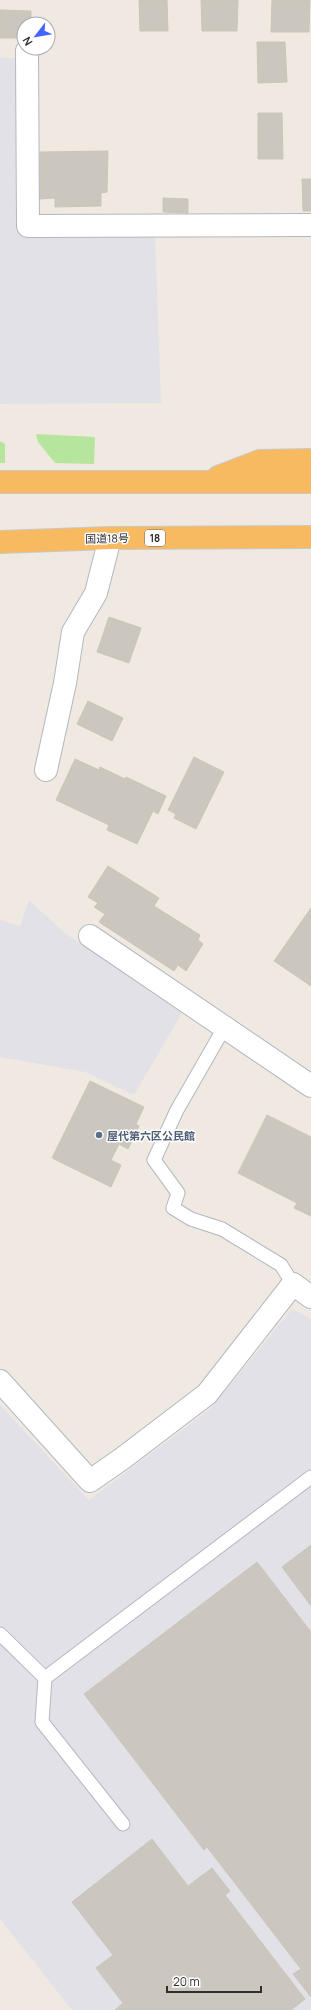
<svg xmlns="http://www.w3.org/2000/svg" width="311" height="2010" viewBox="0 0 311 2010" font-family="Manrope,'Noto Sans JP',sans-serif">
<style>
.industrial{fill:#e3e1e8}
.green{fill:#b6e59e}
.building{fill:#cbc7bf;stroke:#cbc5ba}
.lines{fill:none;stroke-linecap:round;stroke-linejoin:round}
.service-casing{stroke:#b4b7c1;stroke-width:15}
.minor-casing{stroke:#b4b7c1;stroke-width:24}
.trunk-casing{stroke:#c9c9c9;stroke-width:24}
.service{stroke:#fff;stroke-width:13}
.minor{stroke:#fff;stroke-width:22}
.trunk{stroke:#f8ba60;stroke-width:22}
.service-dot{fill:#5c6f8a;stroke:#fff;stroke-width:1.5}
.labels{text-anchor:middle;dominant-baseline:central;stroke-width:3;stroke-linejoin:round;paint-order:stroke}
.shield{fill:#fff;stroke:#6d6d6d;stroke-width:1}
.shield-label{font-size:10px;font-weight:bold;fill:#2e2e2e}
.street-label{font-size:11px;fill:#2e2e2e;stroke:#fff}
.service-label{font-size:11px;font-weight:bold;fill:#4e5e75;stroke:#fff;text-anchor:start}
</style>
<rect width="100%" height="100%" fill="#efe9e1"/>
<!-- industrial -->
<g class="industrial">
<polygon points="0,58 16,58 21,235 155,236 161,403 0,404"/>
<polygon points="29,900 62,931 182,1013 134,1095 85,1072 0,1057 0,920 20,926"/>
<polygon points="292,1309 311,1319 311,2010 72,2010 0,1919 0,1405 89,1500 210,1409"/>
</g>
<!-- green -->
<g class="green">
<polygon points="36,434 95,437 94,464 55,463 38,442"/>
<polygon points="0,441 5,444 5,463 0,463"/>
</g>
<!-- building -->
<g class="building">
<polygon points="139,0 167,0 168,31 140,31"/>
<polygon points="201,0 238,0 237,31 202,31"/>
<polygon points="272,0 310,0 309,32 271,32"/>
<polygon points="0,10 31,11 31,24 24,24 24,38 0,38"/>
<polygon points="257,42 285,42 287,82 258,83"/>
<polygon points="258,113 282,113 283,159 258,159"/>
<polygon points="108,151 107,192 101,193 101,206 55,207 55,198 40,199 40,152"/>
<polygon points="302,179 311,179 311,211 303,211"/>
<polygon points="163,198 188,199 188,213 163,212"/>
<polygon points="109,617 141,628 129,663 97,652"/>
<polygon points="88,701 123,718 112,741 77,724"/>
<polygon points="194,757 224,772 196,829 174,818 176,814 168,810"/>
<polygon points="75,759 99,770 100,767 125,779 126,777 166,796 158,814 153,811 137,844 107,830 109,825 56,800"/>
<polygon points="108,866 159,898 154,906 200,935 198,940 203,944 186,971 178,965 174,971 99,922 105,914 94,907 98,903 88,897"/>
<polygon points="311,908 311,986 274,961"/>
<polygon points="90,1081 144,1107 136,1124 139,1126 128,1149 119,1144 111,1160 121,1165 111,1187 52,1158"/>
<polygon points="267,1115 311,1137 311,1216 294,1208 297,1203 238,1173"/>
<polygon points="311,1545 311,1606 282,1567"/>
<polygon points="257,1562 311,1632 311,1997 293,1974 301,1969 207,1847 204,1850 84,1694"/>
<polygon points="152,1839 188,1886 212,1868 230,1891 225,1895 305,1999 291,2010 115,2010 123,2003 96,1968 113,1955 72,1902"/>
</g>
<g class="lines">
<!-- service casing -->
<g class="service-casing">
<g id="service">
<polyline points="224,1028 177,1110 154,1160 178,1193 173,1208 191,1219 222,1229 281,1265 293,1284"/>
<polyline points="0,1634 45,1678 311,1477"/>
<polyline points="45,1678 42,1722 123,1824"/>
</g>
</g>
<!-- minor casing -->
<g class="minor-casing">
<g id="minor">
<polyline points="27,51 28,226 311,225"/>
<polyline points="46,770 65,683 73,632 96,593 110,538"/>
<polyline points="90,936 311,1086"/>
<polyline points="0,1381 90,1481 123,1458 207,1394 293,1284 311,1297"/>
</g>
</g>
<!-- trunk casing -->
<g class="trunk-casing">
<g id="trunk">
<polyline points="218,477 260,461 311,460"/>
<polyline points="0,482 311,482"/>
<polyline points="0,542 110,538 311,537"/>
</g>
</g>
<!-- service -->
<use href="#service" class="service"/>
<!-- minor -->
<use href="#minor" class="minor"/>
<!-- trunk -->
<use href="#trunk" class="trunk"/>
</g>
<!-- markers -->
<circle class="service-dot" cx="99" cy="1135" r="4"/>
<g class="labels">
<!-- shield labels -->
<rect class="shield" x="145" y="530" width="20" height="16" rx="3"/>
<g class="shield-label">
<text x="155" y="538">18</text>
</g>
<!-- street labels -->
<g class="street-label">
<text transform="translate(107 538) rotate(-1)">国道18号</text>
</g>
<!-- service labels -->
<g class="service-label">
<text x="107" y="1135">屋代第六区公民館</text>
</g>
</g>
<!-- north arrow -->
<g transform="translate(36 36) rotate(239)"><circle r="19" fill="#ffffff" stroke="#ababab"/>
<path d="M0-3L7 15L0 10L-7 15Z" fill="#4264fb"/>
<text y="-6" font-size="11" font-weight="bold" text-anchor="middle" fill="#2e2e2e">N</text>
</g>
<!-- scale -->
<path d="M167 1986v6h94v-6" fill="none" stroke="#2e2e2e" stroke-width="2"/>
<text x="173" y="1986" font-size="12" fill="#2e2e2e" stroke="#ffffff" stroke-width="3" paint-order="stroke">20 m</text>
</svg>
